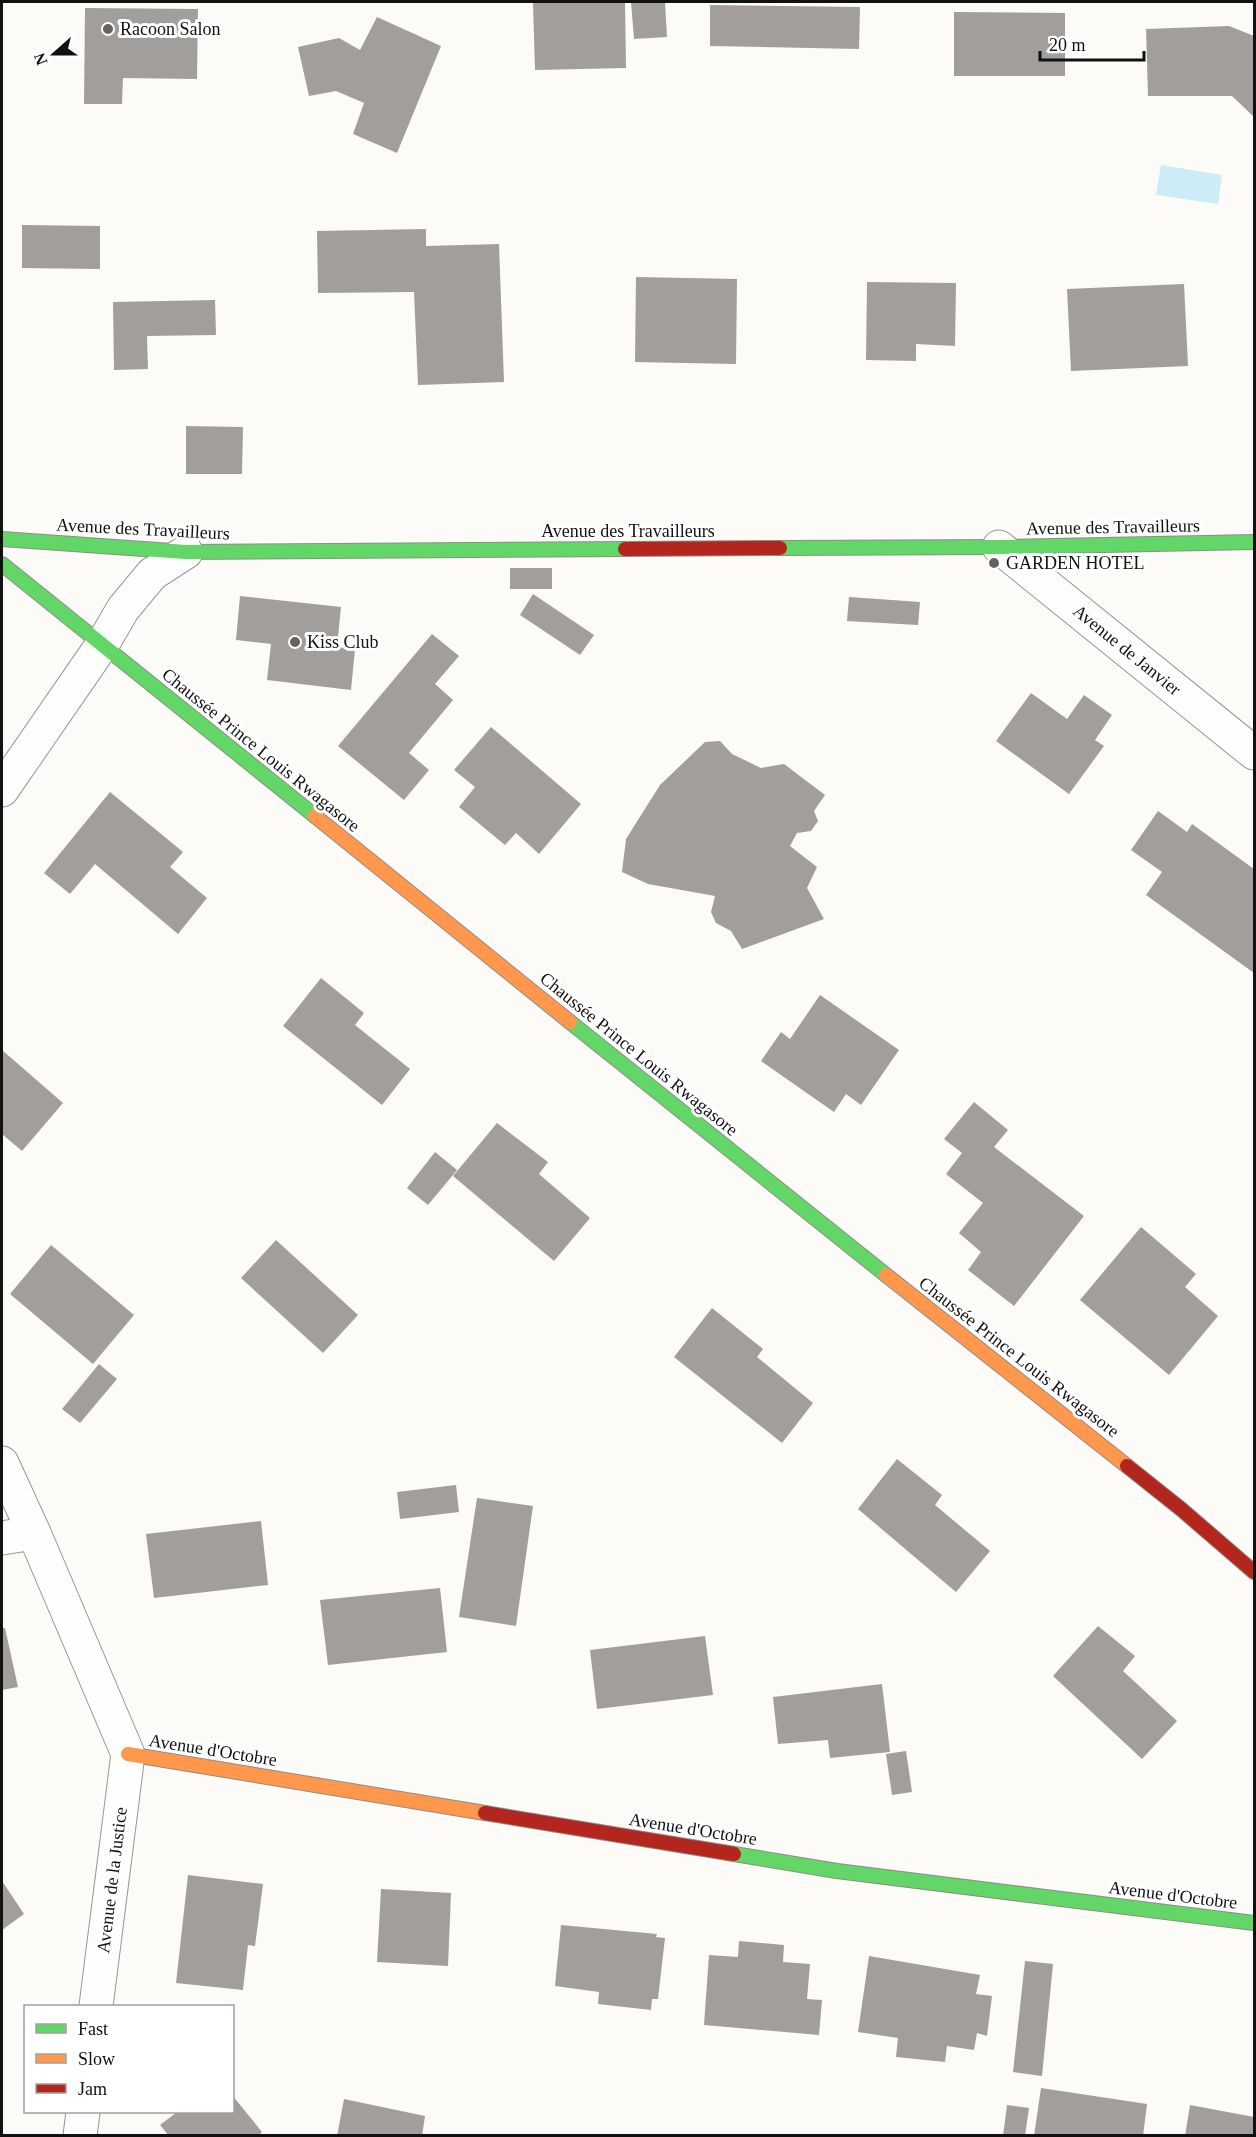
<svg xmlns="http://www.w3.org/2000/svg" width="1256" height="2137" viewBox="0 0 1256 2137" font-family="Georgia,serif">
<style>
.water{fill:#ccecf8}
.building{fill:#a19e9c}
.lines{fill:none;stroke-linecap:round;stroke-linejoin:round}
.street-casing{stroke:#979695;stroke-width:35}
.fast-casing{stroke:#8e8d8b;stroke-width:16}
.slow-casing{stroke:#8e8d8b;stroke-width:16}
.jam-casing{stroke:#8e8d8b;stroke-width:16}
.street{stroke:#fffefe;stroke-width:33}
.fast{stroke:#63d668;stroke-width:14}
.slow{stroke:#ff974d;stroke-width:14}
.jam{stroke:#b3261e;stroke-width:14}
.poi-dot{fill:#646362;stroke:#fff;stroke-width:2}
.labels{text-anchor:middle;dominant-baseline:central;stroke-width:6;stroke-linejoin:round;paint-order:stroke}
.poi-label{font-size:18px;fill:#111;stroke:#fff;text-anchor:start}
.street-label{font-size:18px;fill:#111;stroke:#fff}
</style>
<rect width="100%" height="100%" fill="#fdfbf7"/>
<!-- water -->
<polygon class="water" points="1161,165 1222,175 1218,204 1156,195"/>
<!-- building -->
<g class="building">
<polygon points="625,2 626,68 535,70 533,3"/>
<polygon points="631,2 665,2 667,37 634,39"/>
<polygon points="710,5 860,7 859,49 710,46"/>
<polygon points="85,8 198,9 197,79 123,78 122,104 84,104"/>
<polygon points="954,12 1065,13 1065,76 954,76"/>
<polygon points="377,17 441,46 397,153 353,134 364,103 336,91 309,96 298,47 339,38 360,50"/>
<polygon points="1229,26 1254,36 1254,117 1232,96 1148,96 1146,29"/>
<polygon points="22,225 100,226 100,269 22,268"/>
<polygon points="426,229 426,246 499,244 504,382 418,385 414,292 318,293 317,231"/>
<polygon points="636,277 737,279 736,364 635,362"/>
<polygon points="867,282 956,283 955,346 916,344 916,361 866,360"/>
<polygon points="1184,284 1188,366 1071,371 1067,289"/>
<polygon points="215,300 216,335 147,336 148,369 114,370 113,302"/>
<polygon points="186,426 243,427 242,474 186,474"/>
<rect x="510" y="568" width="42" height="21"/>
<polygon points="533,594 594,635 580,655 520,615"/>
<polygon points="240,596 341,607 337,647 355,649 351,690 267,680 271,644 236,640"/>
<polygon points="849,597 920,602 918,625 847,621"/>
<polygon points="432,634 459,656 435,684 453,700 409,753 429,770 404,800 338,746"/>
<polygon points="1031,693 1067,719 1084,695 1112,715 1095,740 1104,746 1069,794 996,741"/>
<polygon points="491,727 581,804 539,854 516,833 505,845 459,807 475,787 454,770"/>
<polygon points="720,741 732,754 761,768 784,764 825,795 814,811 818,821 811,831 797,833 790,846 817,867 807,888 824,919 742,949 731,931 716,923 711,912 715,896 648,884 622,872 626,839 660,785 705,742"/>
<polygon points="110,792 183,852 170,867 207,898 178,934 95,864 70,894 44,873"/>
<polygon points="1158,811 1187,832 1192,824 1254,869 1254,973 1146,895 1162,872 1131,850"/>
<polygon points="321,978 364,1013 355,1025 410,1069 382,1105 283,1026"/>
<polygon points="820,995 899,1050 861,1105 846,1094 834,1112 761,1061 781,1032 790,1039"/>
<polygon points="2,1050 63,1103 22,1151 2,1134"/>
<polygon points="974,1102 1008,1130 994,1147 1084,1216 1014,1306 968,1270 981,1252 959,1233 983,1203 946,1174 962,1153 944,1139"/>
<polygon points="497,1123 548,1162 539,1174 590,1218 554,1261 453,1176"/>
<polygon points="435,1152 457,1170 428,1205 407,1188"/>
<polygon points="1141,1227 1196,1274 1185,1287 1218,1316 1169,1375 1080,1300"/>
<polygon points="276,1240 358,1315 323,1353 241,1278"/>
<polygon points="51,1245 134,1315 93,1364 10,1294"/>
<polygon points="712,1308 763,1349 757,1357 813,1403 782,1443 674,1357"/>
<polygon points="99,1364 117,1379 80,1423 62,1409"/>
<polygon points="897,1459 942,1495 935,1505 990,1551 956,1592 858,1509"/>
<polygon points="456,1485 459,1512 400,1519 397,1492"/>
<polygon points="477,1498 533,1506 516,1626 459,1617"/>
<polygon points="261,1521 268,1585 154,1598 146,1534"/>
<polygon points="440,1588 447,1652 328,1665 320,1600"/>
<polygon points="1098,1626 1135,1656 1123,1671 1177,1721 1142,1759 1053,1676"/>
<polygon points="2,1628 5,1628 18,1687 2,1690"/>
<polygon points="705,1636 713,1695 597,1709 590,1650"/>
<polygon points="882,1684 890,1752 830,1758 828,1740 778,1744 773,1697"/>
<polygon points="906,1751 912,1792 892,1795 886,1754"/>
<polygon points="188,1875 263,1884 255,1946 248,1945 243,1990 176,1983"/>
<polygon points="2,1881 24,1914 2,1930"/>
<polygon points="381,1889 451,1893 448,1966 377,1962"/>
<polygon points="561,1925 657,1934 656,1937 665,1938 658,1999 652,1999 651,2010 598,2004 599,1992 555,1986"/>
<polygon points="739,1941 784,1945 783,1962 810,1964 807,1999 822,2000 819,2035 704,2025 709,1955 738,1957"/>
<polygon points="869,1956 980,1975 976,1994 992,1996 987,2036 977,2033 974,2050 947,2046 945,2062 896,2057 898,2038 858,2032"/>
<polygon points="1025,1961 1053,1964 1042,2076 1013,2072"/>
<polygon points="1041,2088 1147,2104 1143,2136 1034,2136"/>
<polygon points="232,2095 262,2132 258,2136 169,2136 160,2125 177,2112 232,2112"/>
<polygon points="344,2099 425,2116 422,2136 337,2136"/>
<polygon points="1007,2105 1029,2108 1025,2136 1003,2136"/>
<polygon points="1190,2105 1254,2117 1254,2136 1185,2136"/>
</g>
<g class="lines">
<!-- street casing -->
<g class="street-casing">
<g id="street">
<polyline points="999,547 1254,753"/>
<polyline points="2,790 102,645 123,609 152,574 186,552"/>
<polyline points="2,1463 34,1533 128,1754 96,2006"/>
<polyline points="2,1538 34,1533"/>
<polyline points="80,2136 83,2112"/>
</g>
</g>
<!-- fast casing -->
<g class="fast-casing">
<g id="fast">
<polyline points="2,539 186,552 625,549"/>
<polyline points="780,548 999,547 1254,542"/>
<polyline points="2,564 315,816"/>
<polyline points="570,1022 886,1275"/>
<polyline points="734,1854 837,1871 1254,1923"/>
</g>
</g>
<!-- slow casing -->
<g class="slow-casing">
<g id="slow">
<polyline points="315,816 570,1022"/>
<polyline points="886,1275 1127,1466"/>
<polyline points="128,1754 485,1813"/>
</g>
</g>
<!-- jam casing -->
<g class="jam-casing">
<g id="jam">
<polyline points="625,549 780,548"/>
<polyline points="1127,1466 1181,1509 1254,1572"/>
<polyline points="485,1813 734,1854"/>
</g>
</g>
<!-- street -->
<use href="#street" class="street"/>
<!-- fast -->
<use href="#fast" class="fast"/>
<!-- slow -->
<use href="#slow" class="slow"/>
<!-- jam -->
<use href="#jam" class="jam"/>
</g>
<!-- markers -->
<g class="poi-dot">
<circle cx="108" cy="29" r="6"/>
<circle cx="994" cy="563" r="6"/>
<circle cx="295" cy="642" r="6"/>
</g>
<g class="labels">
<!-- poi labels -->
<g class="poi-label">
<text x="120" y="29">Racoon Salon</text>
<text x="1006" y="563">GARDEN HOTEL</text>
<text x="307" y="642">Kiss Club</text>
</g>
<!-- street labels -->
<g class="street-label">
<text transform="translate(1113 527) rotate(-1)">Avenue des Travailleurs</text>
<text transform="translate(143 529) rotate(3)">Avenue des Travailleurs</text>
<text x="628" y="531">Avenue des Travailleurs</text>
<text transform="translate(1127 650) rotate(39)">Avenue de Janvier</text>
<text transform="translate(261 750) rotate(39)">Chaussée Prince Louis Rwagasore</text>
<text transform="translate(639 1054) rotate(39)">Chaussée Prince Louis Rwagasore</text>
<text transform="translate(1019 1357) rotate(38)">Chaussée Prince Louis Rwagasore</text>
<text transform="translate(213 1750) rotate(9)">Avenue d'Octobre</text>
<text transform="translate(693 1829) rotate(9)">Avenue d'Octobre</text>
<text transform="translate(112 1880) rotate(-83)">Avenue de la Justice</text>
<text transform="translate(1173 1895) rotate(7)">Avenue d'Octobre</text>
</g>
</g>
<!-- border -->
<rect width="1256" height="2137" fill="none" stroke="#111111" stroke-width="6"/>
<!-- legend -->
<rect x="24" y="2005" width="210" height="108" fill="#ffffff" stroke="#a0a0a0" stroke-width="1.5"/>
<rect x="36" y="2024" width="30" height="9" fill="#63d668" stroke="#a0a0a0" stroke-width="1.5"/>
<text x="78" y="2035" font-size="18" fill="#111111">Fast</text>
<rect x="36" y="2054" width="30" height="9" fill="#ff974d" stroke="#a0a0a0" stroke-width="1.5"/>
<text x="78" y="2065" font-size="18" fill="#111111">Slow</text>
<rect x="36" y="2084" width="30" height="9" fill="#b3261e" stroke="#a0a0a0" stroke-width="1.5"/>
<text x="78" y="2095" font-size="18" fill="#111111">Jam</text>
<!-- north arrow -->
<g transform="translate(54 54) rotate(249)" stroke="#ffffff" stroke-width="4.5" paint-order="stroke">
<path d="M0-4.5L10 22L0 15L-10 22Z" fill="#111111"/>
<text y="-9" font-size="16" font-weight="bold" text-anchor="middle" fill="#111111">N</text>
</g>
<!-- scale -->
<path d="M1040 51v9h104v-9" fill="none" stroke="#111111" stroke-width="3"/>
<text x="1049" y="51" font-size="18" fill="#111111" stroke="#ffffff" stroke-width="4.5" paint-order="stroke">20 m</text>
</svg>
